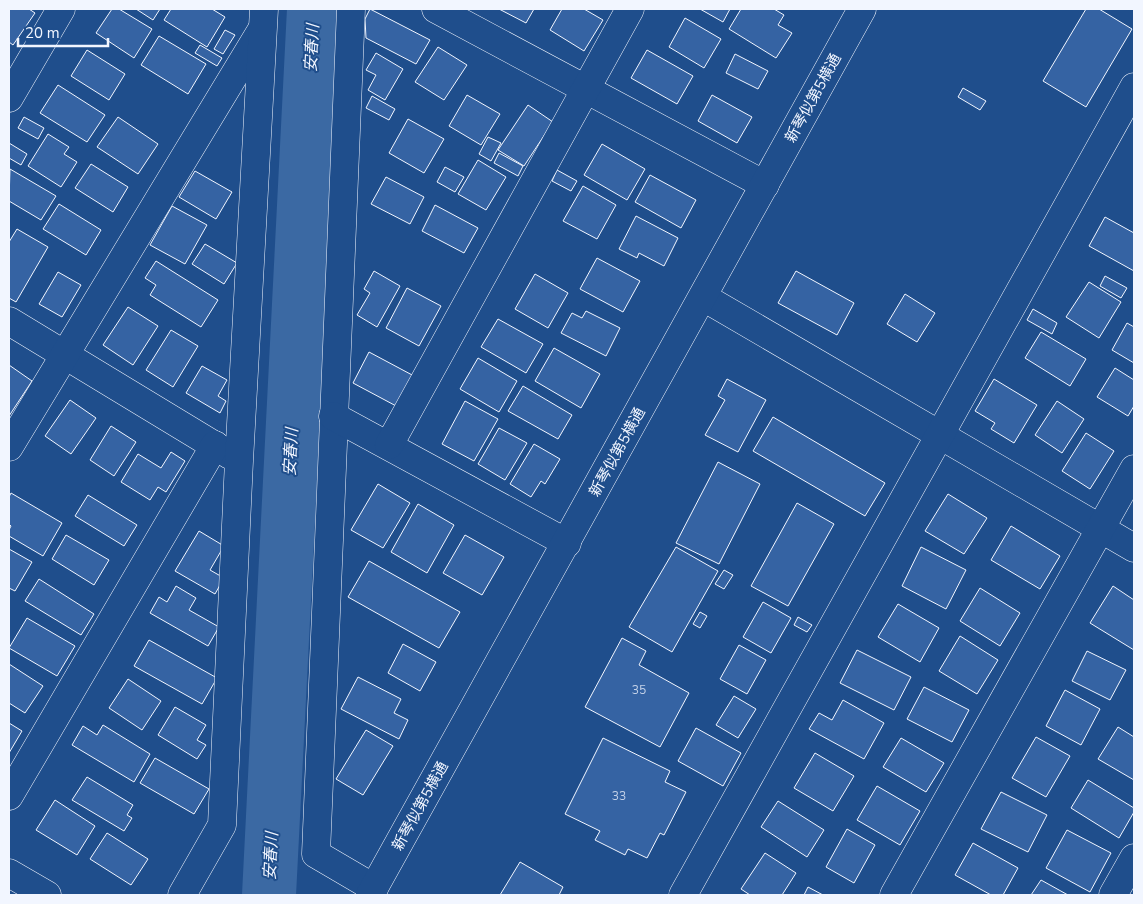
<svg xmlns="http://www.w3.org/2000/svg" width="1143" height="904" viewBox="0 0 1143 904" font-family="'Nunito Sans','Noto Sans JP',sans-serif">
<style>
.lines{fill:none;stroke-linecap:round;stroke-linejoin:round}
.river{stroke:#3b69a3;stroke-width:54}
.building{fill:#3563a3;stroke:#f2f6ff}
.street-casing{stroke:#f2f6ff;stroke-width:29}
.secondary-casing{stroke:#f2f6ff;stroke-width:29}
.street{stroke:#1f4e8c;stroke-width:28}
.secondary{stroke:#1f4e8c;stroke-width:28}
.labels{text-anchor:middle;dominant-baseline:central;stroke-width:4;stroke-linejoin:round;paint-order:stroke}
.number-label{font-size:12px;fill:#c3d1e8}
.street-label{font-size:15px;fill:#f2f6ff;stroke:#1f4e8c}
.water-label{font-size:16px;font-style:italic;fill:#f2f6ff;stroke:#1f4e8c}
</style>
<rect width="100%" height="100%" fill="#1f4e8c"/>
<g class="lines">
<!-- river -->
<polyline class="river" points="269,895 314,9"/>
</g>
<!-- building -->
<g class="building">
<polygon points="9,9 29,9 35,13 13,45 9,42"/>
<polygon points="112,9 119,9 152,29 134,58 96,33"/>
<polygon points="136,9 160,9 153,20"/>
<polygon points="171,9 212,9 225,17 207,47 164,20"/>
<polygon points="370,9 430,40 416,64 366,38 365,19"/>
<polygon points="499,9 534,9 526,23"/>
<polygon points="562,9 584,9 603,20 584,51 550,30"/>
<polygon points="700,9 730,9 723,22"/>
<polygon points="741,9 774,9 784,15 778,25 792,33 776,58 729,29"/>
<polygon points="1086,9 1099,9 1132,29 1086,107 1043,81"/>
<polygon points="685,18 721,39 704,68 669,47"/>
<polygon points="225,30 235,35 223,54 214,49"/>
<polygon points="159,36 206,64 188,94 141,65"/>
<polygon points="200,45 222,58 217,66 195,53"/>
<polygon points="438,47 467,65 444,100 415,82"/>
<polygon points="87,50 125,74 109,100 71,76"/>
<polygon points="647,50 693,76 677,104 631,78"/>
<polygon points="376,53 403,69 385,100 368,90 376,75 366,70"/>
<polygon points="735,54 768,71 758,89 726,73"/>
<polygon points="58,85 105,115 87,142 40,113"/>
<polygon points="963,88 986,101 980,110 958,97"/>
<polygon points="467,95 500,114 481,145 449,126"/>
<polygon points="712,95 752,117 737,143 698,121"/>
<polygon points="372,96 395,109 389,120 366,108"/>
<polygon points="528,105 553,122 524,166 498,150"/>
<polygon points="24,117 44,128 38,139 18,128"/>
<polygon points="118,117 158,144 138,174 97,147"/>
<polygon points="408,119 444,139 424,173 389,153"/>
<polygon points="48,134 69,147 64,154 77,162 61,187 28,166"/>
<polygon points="488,137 501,143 491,161 479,154"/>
<polygon points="9,143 27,154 21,165 9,158"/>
<polygon points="602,144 645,169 627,200 584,175"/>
<polygon points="499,153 523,166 518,176 494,163"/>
<polygon points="478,160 506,177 486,210 458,194"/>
<polygon points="91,164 128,187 113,212 75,188"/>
<polygon points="445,167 464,177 455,192 437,182"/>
<polygon points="10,169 56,196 41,220 9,201"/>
<polygon points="557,170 577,181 571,191 552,181"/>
<polygon points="195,171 232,192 216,219 179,197"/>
<polygon points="650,175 696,200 681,228 635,202"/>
<polygon points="386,177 424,197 410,224 371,204"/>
<polygon points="583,186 616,205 597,239 563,221"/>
<polygon points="59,204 101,230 86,255 43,229"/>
<polygon points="435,205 478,228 464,253 422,231"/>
<polygon points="172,206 207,225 185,264 150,245"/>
<polygon points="636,216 678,238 664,266 639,253 637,258 619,249"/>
<polygon points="1105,217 1134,233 1134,271 1089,246"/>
<polygon points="17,229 48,247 16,302 9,298 9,242"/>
<polygon points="205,244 237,263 224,284 192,264"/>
<polygon points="597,258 640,281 623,312 580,289"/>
<polygon points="156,261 218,300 201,327 150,295 156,285 145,278"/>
<polygon points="374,271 400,286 377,327 357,315 370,293 364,289"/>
<polygon points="796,271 854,303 837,335 778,303"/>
<polygon points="58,272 81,285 62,317 39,304"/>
<polygon points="535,274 568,293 548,328 515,309"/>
<polygon points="1105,276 1127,288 1121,298 1100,286"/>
<polygon points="1089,282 1121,302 1099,338 1066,317"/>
<polygon points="407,288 441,306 419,346 386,328"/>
<polygon points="905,294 935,313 917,342 887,324"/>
<polygon points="128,307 158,326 133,365 103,345"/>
<polygon points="1033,309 1057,323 1052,334 1027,320"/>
<polygon points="586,311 620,328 606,356 561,333 572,313 582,318"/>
<polygon points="498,319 543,344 526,373 481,347"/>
<polygon points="1127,323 1134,327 1134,363 1112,350"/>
<polygon points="171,330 198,346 173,387 146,370"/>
<polygon points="1041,332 1086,359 1070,386 1025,358"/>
<polygon points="554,348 600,374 581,408 535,381"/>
<polygon points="369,352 414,376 398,407 353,383"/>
<polygon points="478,358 517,381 499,412 460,389"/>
<polygon points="9,365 32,381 9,416"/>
<polygon points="202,366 227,380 218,396 226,401 220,413 186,393"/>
<polygon points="1115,368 1134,380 1134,406 1128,416 1097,397"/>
<polygon points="727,379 766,400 738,452 705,435 725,400 718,396"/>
<polygon points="994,379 1037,405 1014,443 991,429 995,423 975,411"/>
<polygon points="523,386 572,415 558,439 508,411"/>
<polygon points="70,400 96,418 71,454 45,436"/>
<polygon points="465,401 498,419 474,461 442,444"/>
<polygon points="1057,401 1084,419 1062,453 1035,435"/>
<polygon points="773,417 885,483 865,516 753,451"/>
<polygon points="111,426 136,442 114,476 90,460"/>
<polygon points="499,428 527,443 505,480 478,464"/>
<polygon points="1086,433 1114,451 1090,489 1062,471"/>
<polygon points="534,444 560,459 545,484 541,481 531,497 510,484"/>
<polygon points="171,452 185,461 166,492 158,487 150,500 121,482 138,454 161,468"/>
<polygon points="718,462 760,484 719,564 676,543"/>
<polygon points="378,484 410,503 383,548 351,530"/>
<polygon points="11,493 62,523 43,556 9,536 9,530 11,526 9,524 9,497"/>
<polygon points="948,494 987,518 964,554 925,531"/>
<polygon points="88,495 137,525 124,546 75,516"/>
<polygon points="797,503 834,524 788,606 751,586"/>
<polygon points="418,504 454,525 427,573 391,552"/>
<polygon points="1011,526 1060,556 1040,589 991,560"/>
<polygon points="199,531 224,546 210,570 224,578 215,594 175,571"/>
<polygon points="66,535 109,560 94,585 52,559"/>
<polygon points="465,535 504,557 482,595 443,573"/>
<polygon points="676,547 718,571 672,652 629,627"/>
<polygon points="921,547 966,570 946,609 902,586"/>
<polygon points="9,549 32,562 15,591 9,588"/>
<polygon points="369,561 460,612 439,648 348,597"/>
<polygon points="724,570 733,575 724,589 715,584"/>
<polygon points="39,579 94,614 81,635 25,601"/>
<polygon points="176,586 196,598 189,610 219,627 208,646 150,613 159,597 167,602"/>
<polygon points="1113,586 1134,600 1134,650 1090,623"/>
<polygon points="980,588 1020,613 1000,646 960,621"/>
<polygon points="763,602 791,618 771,653 743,637"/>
<polygon points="898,604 939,628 920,662 878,637"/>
<polygon points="700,612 707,616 700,628 693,624"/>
<polygon points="798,617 812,625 807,632 794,625"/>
<polygon points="27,618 75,646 57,676 9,648"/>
<polygon points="960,636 998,660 977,694 939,671"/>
<polygon points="622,638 646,651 639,665 689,693 660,747 585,707"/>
<polygon points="149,640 217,678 202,704 134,666"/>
<polygon points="403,644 436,662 420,691 388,673"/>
<polygon points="739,645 766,660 747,694 720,679"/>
<polygon points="857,650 911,677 894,710 840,683"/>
<polygon points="1087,651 1126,670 1110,700 1072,681"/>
<polygon points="9,664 43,686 25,713 9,703"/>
<polygon points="358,677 401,699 394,713 408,720 399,739 341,709"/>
<polygon points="128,679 161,701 142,730 109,708"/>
<polygon points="924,687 969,710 952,742 907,719"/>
<polygon points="1065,690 1100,709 1081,745 1046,726"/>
<polygon points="734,696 756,709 738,738 716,725"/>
<polygon points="843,700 884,723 864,759 809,729 819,713 832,720"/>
<polygon points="175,707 206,725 197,740 206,745 197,759 158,735"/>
<polygon points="9,723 22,731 9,753"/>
<polygon points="103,725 150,754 134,782 72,745 83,726 97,735"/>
<polygon points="1118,727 1134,737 1134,780 1098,759"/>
<polygon points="696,728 741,753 723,786 678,761"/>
<polygon points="366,730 393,746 363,795 336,779"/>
<polygon points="1036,737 1070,756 1046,797 1012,778"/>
<polygon points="603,738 670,771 665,782 686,792 664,835 660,833 647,858 628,849 625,855 595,840 600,831 565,814"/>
<polygon points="901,738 944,763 926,792 883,767"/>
<polygon points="815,753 854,776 833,811 794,788"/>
<polygon points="155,758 209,789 194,814 140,783"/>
<polygon points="87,777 133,805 127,815 132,818 124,831 72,800"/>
<polygon points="1088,780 1134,808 1134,812 1119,838 1071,808"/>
<polygon points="877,786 920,811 900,845 857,820"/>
<polygon points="1001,792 1047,815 1028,852 981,829"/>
<polygon points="55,800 95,826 77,855 36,830"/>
<polygon points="778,801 824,830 807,857 761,827"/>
<polygon points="847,829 875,845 854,883 826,867"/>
<polygon points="1067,830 1111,853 1090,892 1046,868"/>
<polygon points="107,833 148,859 131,885 90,859"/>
<polygon points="973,843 1018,868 1003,895 991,895 955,875"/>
<polygon points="765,853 796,873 782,895 750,895 741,889"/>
<polygon points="520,862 563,887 559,895 500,895"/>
<polygon points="1041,880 1068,895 1031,895"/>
<polygon points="808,887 823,895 804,895"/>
</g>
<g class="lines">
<!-- street casing -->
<g class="street-casing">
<g id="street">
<polyline points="351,9 316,854 374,888"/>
<polyline points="436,9 765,185"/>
<polyline points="9,98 61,9"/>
<polyline points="703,297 1134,548"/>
<polyline points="9,321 230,455"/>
<polyline points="333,416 567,543"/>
<polyline points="389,445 630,9"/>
<polyline points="9,447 261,31"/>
<polyline points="9,796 215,445"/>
<polyline points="182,895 222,825 239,461 264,9"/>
<polyline points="683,895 1134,87"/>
<polyline points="894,895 1134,469"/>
<polyline points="1113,895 1134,858"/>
</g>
</g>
<!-- secondary casing -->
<g class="secondary-casing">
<g id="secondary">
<polyline points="9,873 47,895"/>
<polyline points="370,895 862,9"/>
</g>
</g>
<!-- street -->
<use href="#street" class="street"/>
<!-- secondary -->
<use href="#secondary" class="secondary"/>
</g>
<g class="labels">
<!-- number labels -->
<g class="number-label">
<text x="639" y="690">35</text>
<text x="619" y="796">33</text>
</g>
<!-- street labels -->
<g class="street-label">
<text transform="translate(813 98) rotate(-61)">新琴似第5横通</text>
<text transform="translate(617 452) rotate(-61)">新琴似第5横通</text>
<text transform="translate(420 806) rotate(-61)">新琴似第5横通</text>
</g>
<!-- water labels -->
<g class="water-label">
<text transform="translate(312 48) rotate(-87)">安春川</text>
<text transform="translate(291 452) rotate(-87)">安春川</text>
<text transform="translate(271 856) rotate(-87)">安春川</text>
</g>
</g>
<!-- border -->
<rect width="1143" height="904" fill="none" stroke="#f2f6ff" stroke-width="20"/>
<!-- scale -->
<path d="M18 38v8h90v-8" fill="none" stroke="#f2f6ff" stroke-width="2.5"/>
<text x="25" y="38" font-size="15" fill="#f2f6ff" stroke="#1f4e8c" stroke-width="4" paint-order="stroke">20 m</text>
</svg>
